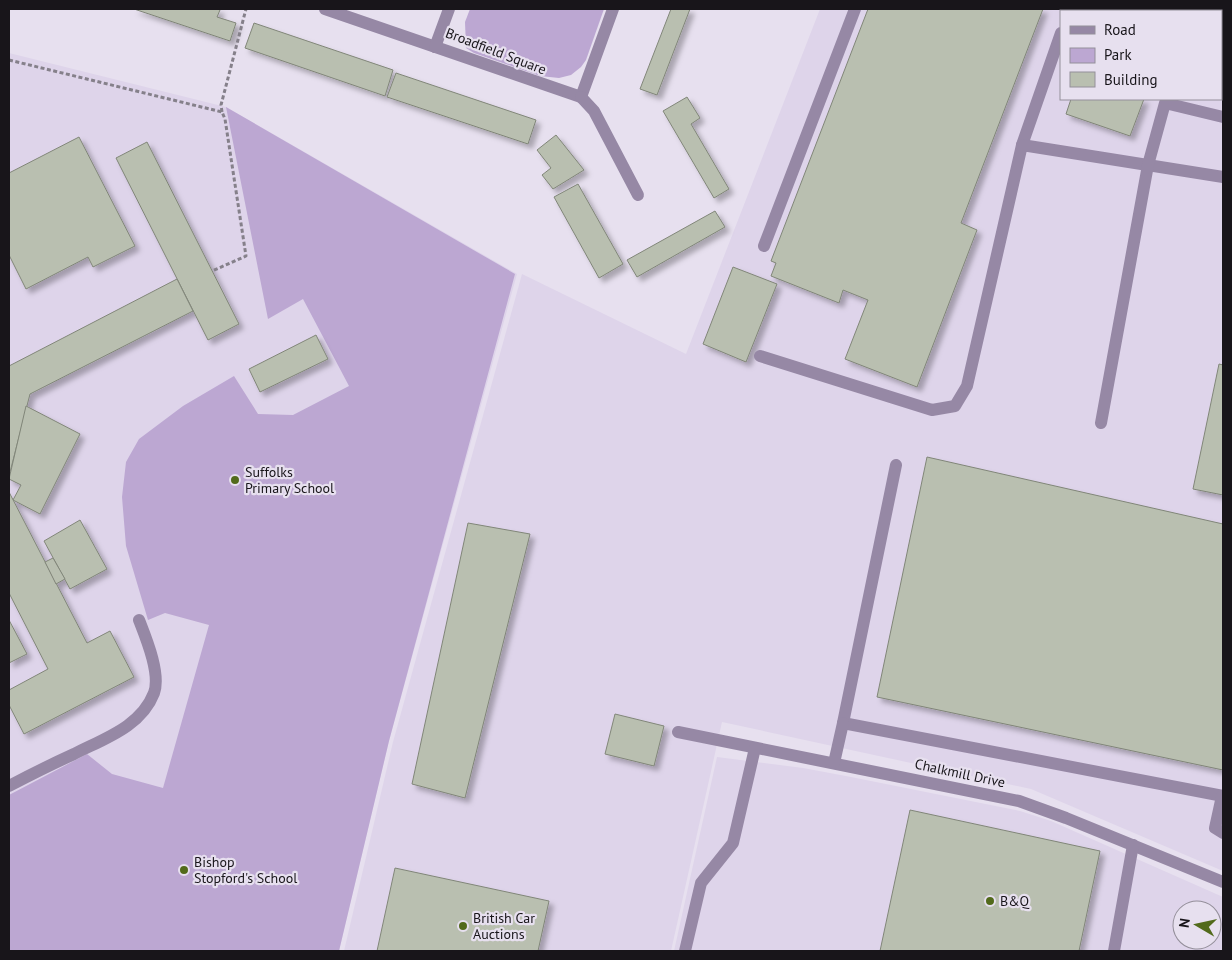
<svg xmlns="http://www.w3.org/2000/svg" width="1232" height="960" viewBox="0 0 1232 960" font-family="'PT Sans',sans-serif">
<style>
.built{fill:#ded4ea;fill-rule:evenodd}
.green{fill:#bca7d2}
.building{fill:#b9bfb0;stroke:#818679;filter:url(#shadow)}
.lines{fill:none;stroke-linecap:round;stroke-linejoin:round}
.path{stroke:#85808a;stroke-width:3;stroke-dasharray:4 2.5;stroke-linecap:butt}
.lane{stroke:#9688a5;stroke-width:12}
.street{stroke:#9688a5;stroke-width:12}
.poi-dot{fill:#526a1b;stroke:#e7e0ef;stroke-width:2}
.labels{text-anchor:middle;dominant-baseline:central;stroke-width:4.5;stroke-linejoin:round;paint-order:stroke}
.street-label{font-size:14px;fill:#18151a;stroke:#e7e0ef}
.poi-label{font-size:14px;fill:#18151a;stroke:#e7e0ef;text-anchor:start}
</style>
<defs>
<filter id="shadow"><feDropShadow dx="4.5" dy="4.5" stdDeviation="2.5" flood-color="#0004"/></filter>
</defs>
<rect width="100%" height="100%" fill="#e7e0ef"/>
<!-- built -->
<g class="built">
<path d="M820,9H1223V871L1031,789L722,722L671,951H344L393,742L522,274L686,354ZM1061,11H1221V99H1061Z"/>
<polygon points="9,53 226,107 517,274 389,741 339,951 9,951"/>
<path d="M717,757L803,768L851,777L1020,811L1051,821L1223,897V951H674ZM1182,910H1212V940H1182Z"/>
</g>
<!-- green -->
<g class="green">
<polygon points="470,9 604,9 586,60 581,67 571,75 559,78 540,76 474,53 466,48 465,22"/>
<polygon points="226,107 515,274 389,741 339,951 9,951 9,795 87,754 112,774 163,788 209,625 165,613 148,620 126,546 122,497 126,462 139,439 183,406 234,376 258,414 293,415 349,386 303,299 268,319"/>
</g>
<!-- building -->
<g class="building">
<polygon points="134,9 217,9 220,10 217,17 236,23 230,41"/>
<polygon points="671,9 690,9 657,95 640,89"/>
<polygon points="868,9 1043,9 961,223 977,230 917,387 845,359 868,300 843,290 839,303 771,276 776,263 771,261"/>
<polygon points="1103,9 1223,9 1223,81 1221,80 1221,11 1102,11"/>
<polygon points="254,23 393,70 385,96 245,48"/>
<polygon points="396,73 536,120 528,144 387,97"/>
<polygon points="687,97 700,118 691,124 729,189 714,198 663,111"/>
<polygon points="1071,99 1144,99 1130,136 1066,114"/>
<polygon points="556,135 584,170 553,189 542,175 551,168 537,150"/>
<polygon points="79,137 135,246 93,267 88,257 26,289 9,255 9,173"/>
<polygon points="147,142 239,324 208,340 116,158"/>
<polygon points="578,184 623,264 599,278 554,197"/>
<polygon points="715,211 725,227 637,277 627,260"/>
<polygon points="733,267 777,284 746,362 703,344"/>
<polygon points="177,279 193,311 30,394 9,476 9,366"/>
<polygon points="316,335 328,359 260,392 249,369"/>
<polygon points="1219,364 1223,365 1223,495 1193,489"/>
<polygon points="26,406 80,434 40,514 13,500 21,485 9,479"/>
<polygon points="927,457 1223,524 1223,770 877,697"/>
<polygon points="9,492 87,643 110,631 134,677 24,734 9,705 9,690 48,669 9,593"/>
<polygon points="80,520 107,569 70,589 44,541"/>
<polygon points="468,523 530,534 465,798 412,784"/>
<polygon points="53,558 65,579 56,584 45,562"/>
<polygon points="9,620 27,654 9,663"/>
<polygon points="615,714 664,726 654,766 605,754"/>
<polygon points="910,810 1100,851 1079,951 880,951"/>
<polygon points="395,868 549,901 538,951 377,951"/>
</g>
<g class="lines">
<!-- path -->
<g class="path">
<polyline points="9,60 222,112 225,119 246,256 212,271"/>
<polyline points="222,112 221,105 246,9"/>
</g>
<!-- lane -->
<g class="lane">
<polyline points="1068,11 1069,9"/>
<polyline points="1022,145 1061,33"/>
<polyline points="764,246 855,9"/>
<polyline points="760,356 932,410 955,406 967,386 1022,145 1223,177"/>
<polyline points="1101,423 1148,165 1165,103 1223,117"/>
<polyline points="896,465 843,723 1223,796"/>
<polyline points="678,732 1019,801 1066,818 1223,882"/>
<polyline points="834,763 843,723"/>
<path d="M9,786C30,775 52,764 74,754C103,739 141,727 154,693C161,674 146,638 139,620"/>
<polyline points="1222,796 1215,828 1223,833"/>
<polyline points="685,951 701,883 733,843 755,748"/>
<polyline points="1114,951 1133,845"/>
</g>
<!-- street -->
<g class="street">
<polyline points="325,9 581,97 613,9"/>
<polyline points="435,47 449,9"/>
<polyline points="581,97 594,111 638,195"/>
</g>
</g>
<!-- markers -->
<g class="poi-dot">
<circle cx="235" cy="480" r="5"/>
<circle cx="184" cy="870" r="5"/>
<circle cx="990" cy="901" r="5"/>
<circle cx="463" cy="926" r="5"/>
</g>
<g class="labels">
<!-- street labels -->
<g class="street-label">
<text transform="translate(496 51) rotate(21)">Broadfield Square</text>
<text transform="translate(960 773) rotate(12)">Chalkmill Drive</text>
</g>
<!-- poi labels -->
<g class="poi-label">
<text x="245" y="472">Suffolks<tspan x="245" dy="16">Primary School</tspan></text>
<text x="194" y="862">Bishop<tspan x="194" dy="16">Stopford's School</tspan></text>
<text x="1000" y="901">B&amp;Q</text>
<text x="473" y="918">British Car<tspan x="473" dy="16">Auctions</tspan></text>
</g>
</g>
<!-- border -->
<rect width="1232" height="960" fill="none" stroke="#18151a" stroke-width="20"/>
<!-- legend -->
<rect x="1060" y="10" width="162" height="90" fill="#e7e0ef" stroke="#948f9a"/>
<rect x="1070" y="26" width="25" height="8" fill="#9688a5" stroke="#948f9a"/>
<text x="1104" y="35" font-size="15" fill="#18151a">Road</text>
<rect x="1070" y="48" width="25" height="15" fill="#bca7d2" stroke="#948f9a"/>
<text x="1104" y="60" font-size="15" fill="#18151a">Park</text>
<rect x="1070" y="72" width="25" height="15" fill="#b9bfb0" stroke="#948f9a"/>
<text x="1104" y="85" font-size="15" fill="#18151a">Building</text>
<!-- north arrow -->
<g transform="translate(1197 925) rotate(279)"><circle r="24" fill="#e7e0ef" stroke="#948f9a"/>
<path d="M0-4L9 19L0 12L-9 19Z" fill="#526a1b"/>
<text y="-8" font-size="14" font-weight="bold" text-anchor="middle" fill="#18151a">N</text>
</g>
</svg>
